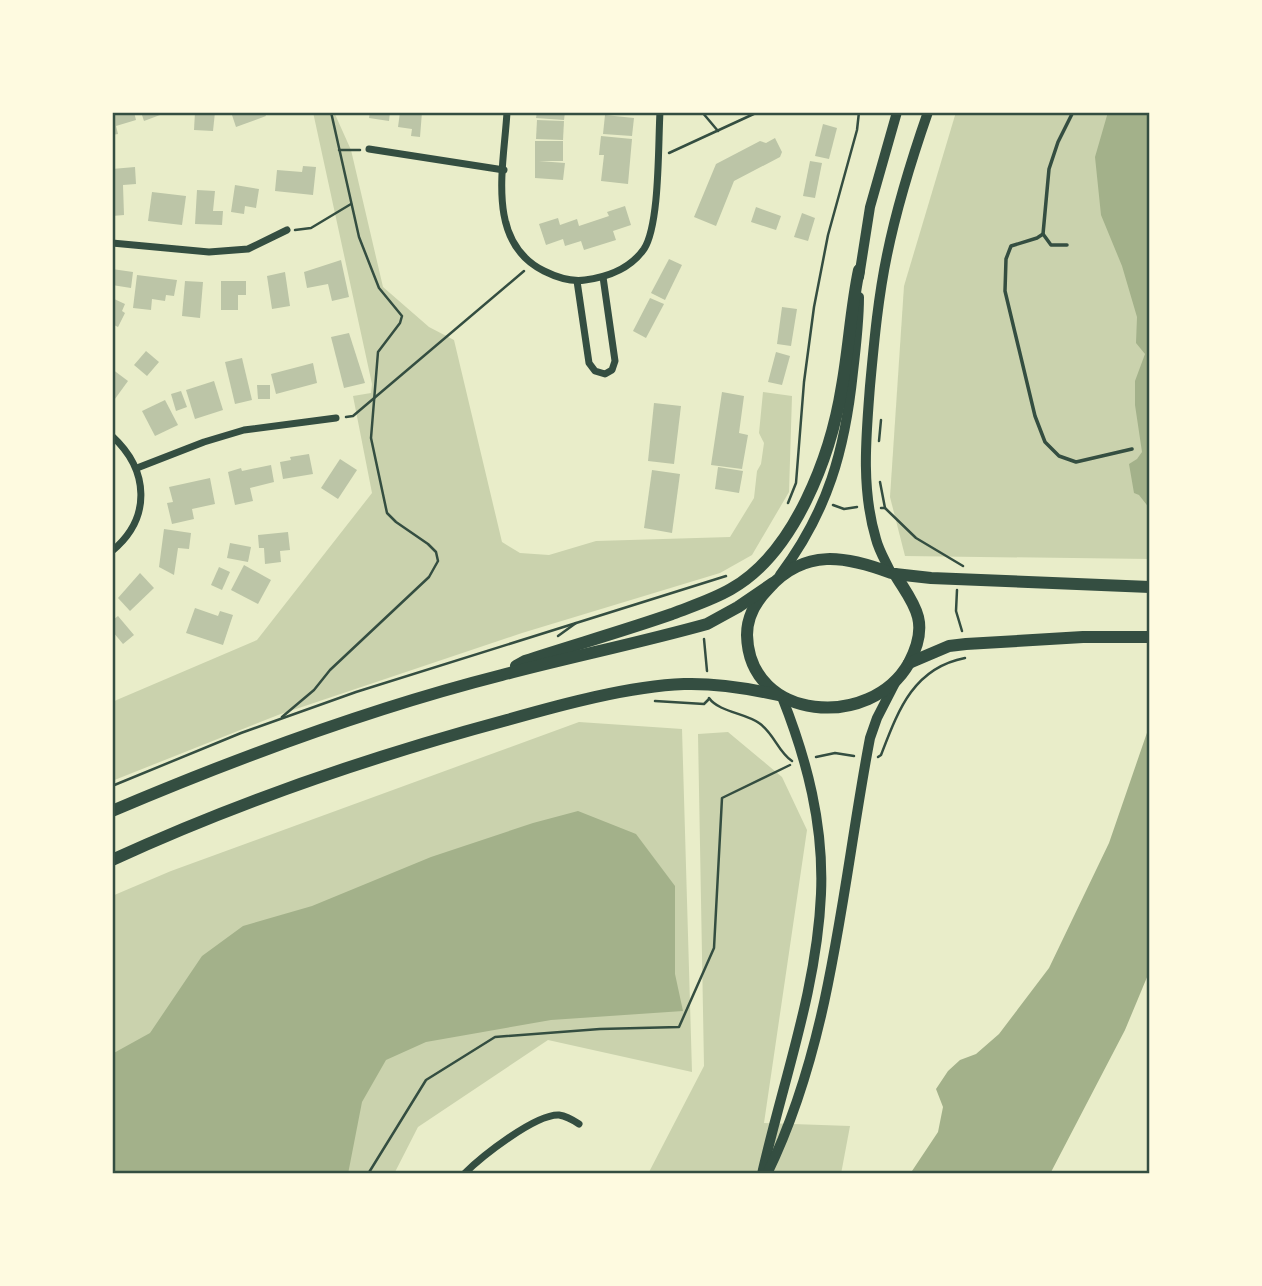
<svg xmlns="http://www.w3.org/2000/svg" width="1262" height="1286" viewBox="0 0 1262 1286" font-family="'Exo 2',sans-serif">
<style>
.green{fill:#cad2ad}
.water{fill:#a3b18a}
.building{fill:#bcc5a7}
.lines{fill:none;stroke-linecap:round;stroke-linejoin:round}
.path{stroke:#344e41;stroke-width:2.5}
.service{stroke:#344e41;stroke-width:3.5}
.minor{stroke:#344e41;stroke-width:7}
.primary{stroke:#344e41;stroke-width:10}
.trunk{stroke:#344e41;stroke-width:12}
.neatline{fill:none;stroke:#344e41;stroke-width:2.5}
</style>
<rect width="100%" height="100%" fill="#e9edc9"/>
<!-- green -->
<g class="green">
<polygon points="313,112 334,112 351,150 383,287 429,327 454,340 502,542 520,553 549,555 596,541 730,537 754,498 757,471 761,464 764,443 759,433 763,392 792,396 789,492 752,555 720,573 522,633 278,715 112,781 112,702 257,640 372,493 353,396 371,393 372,384"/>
<polygon points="956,112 1150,112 1150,559 905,556 890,497 904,286"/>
<polygon points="579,722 682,729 692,1072 548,1040 418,1127 394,1174 112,1174 112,896 171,871"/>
<polygon points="728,732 782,777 807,830 764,1123 850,1126 841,1174 648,1174 704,1066 698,734"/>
</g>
<!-- water -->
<g class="water">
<polygon points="1108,112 1150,112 1150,509 1139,495 1134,493 1129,464 1137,459 1142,452 1135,405 1135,381 1145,354 1136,343 1137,317 1122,266 1101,215 1095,157"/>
<polygon points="1150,724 1150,970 1125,1030 1050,1174 910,1174 938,1132 943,1107 936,1089 948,1071 960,1060 976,1054 999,1034 1049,968 1109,843"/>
<polygon points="578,811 636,834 675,886 675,974 683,1011 551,1020 426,1042 386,1060 362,1102 348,1174 112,1174 112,1054 150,1033 202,956 243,926 312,906 431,857 533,823"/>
</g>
<!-- building -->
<g class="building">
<polygon points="112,112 134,112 136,120 116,126 118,134 112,135"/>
<polygon points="141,112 168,112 144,121"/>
<polygon points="195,112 215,112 213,131 194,130"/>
<polygon points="231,112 264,112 266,116 236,127"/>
<polygon points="370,112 390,112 389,121 369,118"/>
<polygon points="400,112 422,112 420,137 411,136 412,129 398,127"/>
<polygon points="537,112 565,112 564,120 536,118"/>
<polygon points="605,115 634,118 632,136 603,134"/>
<polygon points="537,120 564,121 563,140 536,139"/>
<polygon points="823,124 837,128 829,159 815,156"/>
<polygon points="601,136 632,139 628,184 601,181 604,155 599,155"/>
<polygon points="775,138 782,152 780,157 734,181 716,226 694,217 716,164 760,141 766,143"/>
<polygon points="535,141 563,141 563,161 539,161 565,163 563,180 535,178"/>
<polygon points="810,161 822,163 815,198 803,196"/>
<polygon points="303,166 316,167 313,195 275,191 277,170 302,172"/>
<polygon points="135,167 136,184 123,185 124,215 112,216 112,169"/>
<polygon points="235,185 259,189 256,208 245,206 244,214 231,212"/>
<polygon points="197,190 215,191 213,211 223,211 222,225 195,224"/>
<polygon points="152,192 186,196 182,225 148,221"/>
<polygon points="625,206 631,225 613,231 616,240 584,250 581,241 565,246 563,239 546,245 539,224 558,218 560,225 577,219 579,226 609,216 607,212"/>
<polygon points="756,207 781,216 776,230 751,222"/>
<polygon points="802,213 815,218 808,241 794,237"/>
<polygon points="669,259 682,265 665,300 651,293"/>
<polygon points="341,260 349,297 332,301 328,284 307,288 304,272"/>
<polygon points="112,269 133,272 131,288 112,285"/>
<polygon points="285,272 290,306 272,309 267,276"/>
<polygon points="137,275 177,280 174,296 166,295 165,301 152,299 151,310 133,308"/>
<polygon points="185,281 203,282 200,318 182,316"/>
<polygon points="221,281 246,281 246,295 238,295 238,310 221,310"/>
<polygon points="112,298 125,304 122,311 125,313 118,327 112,324"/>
<polygon points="650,298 664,304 646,338 633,331"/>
<polygon points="782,307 797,309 791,346 777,344"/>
<polygon points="349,333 365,383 344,388 331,337"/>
<polygon points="146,351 159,362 147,376 134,365"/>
<polygon points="776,352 790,356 782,385 768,382"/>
<polygon points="242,358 252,400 235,404 225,362"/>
<polygon points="313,363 317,383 276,394 271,374"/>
<polygon points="112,369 128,381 112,403"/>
<polygon points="214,381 223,410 195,419 186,390"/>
<polygon points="257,385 270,385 270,399 258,399"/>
<polygon points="181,391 187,407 176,411 171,394"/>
<polygon points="722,392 744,396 739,433 748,435 742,469 711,465"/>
<polygon points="165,400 178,425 155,436 142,411"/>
<polygon points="654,403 681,406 674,464 648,461"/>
<polygon points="309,454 313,474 283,479 280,462 291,460 290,457"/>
<polygon points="340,459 357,470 338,499 321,488"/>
<polygon points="271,465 274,482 250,488 253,501 235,505 228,472 241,468 242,471"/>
<polygon points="718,467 743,471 739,493 715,489"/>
<polygon points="652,470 680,474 672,533 644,528"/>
<polygon points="210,478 215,504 192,509 194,519 172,524 167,503 173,502 169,487"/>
<polygon points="164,529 191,533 189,549 178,548 174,575 159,567"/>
<polygon points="288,532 290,550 280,551 281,562 265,564 264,548 259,548 258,535"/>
<polygon points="230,543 251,547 248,562 227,558"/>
<polygon points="244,565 271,580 258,604 231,590"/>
<polygon points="219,567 230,572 222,590 211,585"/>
<polygon points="140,573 154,588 130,611 118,598"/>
<polygon points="195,608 218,616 220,611 233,615 223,645 186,633"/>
<polygon points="112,616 114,619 118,616 134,635 123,644 113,632 112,634"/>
</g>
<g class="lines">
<!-- path -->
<g class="path">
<polyline points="702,112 718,131"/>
<polyline points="339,150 360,150"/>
<polyline points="669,153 758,112"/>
<polyline points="295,230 311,228 351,204"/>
<polyline points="346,417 353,416 524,271"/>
<polyline points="879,441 881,420"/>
<polyline points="880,482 885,508"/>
<polyline points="788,503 796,483 804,382 814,307 828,235 857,130 859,112"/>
<polyline points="833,505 844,509 857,507"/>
<polyline points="881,508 885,508 916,538 963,566"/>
<polyline points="957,590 956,611 962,631"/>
<polyline points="558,636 576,623"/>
<polyline points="704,639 707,671"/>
<path d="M709,698C719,712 745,713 759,723C774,733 778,752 792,761"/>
<polyline points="655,701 704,704 709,699"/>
<polyline points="282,717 314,690 330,670 429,577 438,561 436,552 428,544 396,522 387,513 371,438 378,352 400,323 402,316 379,288 359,237 331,112"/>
<polyline points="816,757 835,753 854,756"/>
<path d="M878,757L881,755C898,711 913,668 965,658"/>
<polyline points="112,786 241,733 356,692 726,576"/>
<polyline points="368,1174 426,1080 495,1037 600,1029 679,1027 714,948 722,798 790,765"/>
</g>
<!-- service -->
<g class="service">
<polyline points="1073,112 1058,142 1049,169 1043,234 1037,238 1011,246 1006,259 1005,291 1035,416 1045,442 1059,456 1076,462 1132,449"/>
<polyline points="1043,234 1051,245 1067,245"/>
</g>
<!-- minor -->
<g class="minor">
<path d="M507,112C504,166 485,242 544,271C556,277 571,282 585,280C608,277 630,269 644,249C660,224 658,144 660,112"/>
<polyline points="369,149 504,170"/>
<polyline points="112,243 209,252 248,249 287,230"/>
<polyline points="577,281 589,363 595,371 605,374 612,370 615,361 603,277"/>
<path d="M112,436C149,470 152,518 112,551"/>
<polyline points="137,468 204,442 244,430 336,418"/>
<path d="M464,1174C481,1157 535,1114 559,1115C566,1116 573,1120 579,1124"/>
</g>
<!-- primary -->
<g class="primary">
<polyline points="859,277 870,207 897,112"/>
<path d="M895,574L891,573C886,562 879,551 876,539C861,489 866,437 870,386C874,343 878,298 887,255C897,206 912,158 928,112"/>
<path d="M780,575C828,511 845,450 853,372C856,347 859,322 859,297"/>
<path d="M762,1174C783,1081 817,989 821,894C824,825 807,760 782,697"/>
<path d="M767,1174C833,1039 842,884 870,738L877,718L896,681"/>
</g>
<!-- trunk -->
<g class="trunk">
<path d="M891,573C846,556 805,548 769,588C756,601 747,616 747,635C749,722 871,730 909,663C917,648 922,633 918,617C914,601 903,588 895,574"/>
<polyline points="895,574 931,578 1150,587"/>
<polyline points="909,663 949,646 966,644 1083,637 1150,637"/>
<path d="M516,666L525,661C574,645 623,631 672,614C692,606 712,600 731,589C795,553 831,455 842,386C849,347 851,308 859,270"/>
<path d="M112,811C239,757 368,709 502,675C570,657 639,643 707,624L738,607L773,583"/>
<path d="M112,860C238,802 373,756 507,720C560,705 629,686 684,684C716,683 747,688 778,695"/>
</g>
</g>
<!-- border -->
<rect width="1262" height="1286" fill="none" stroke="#fefae0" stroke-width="228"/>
<rect x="114" y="114" width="1034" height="1058" class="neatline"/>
</svg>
